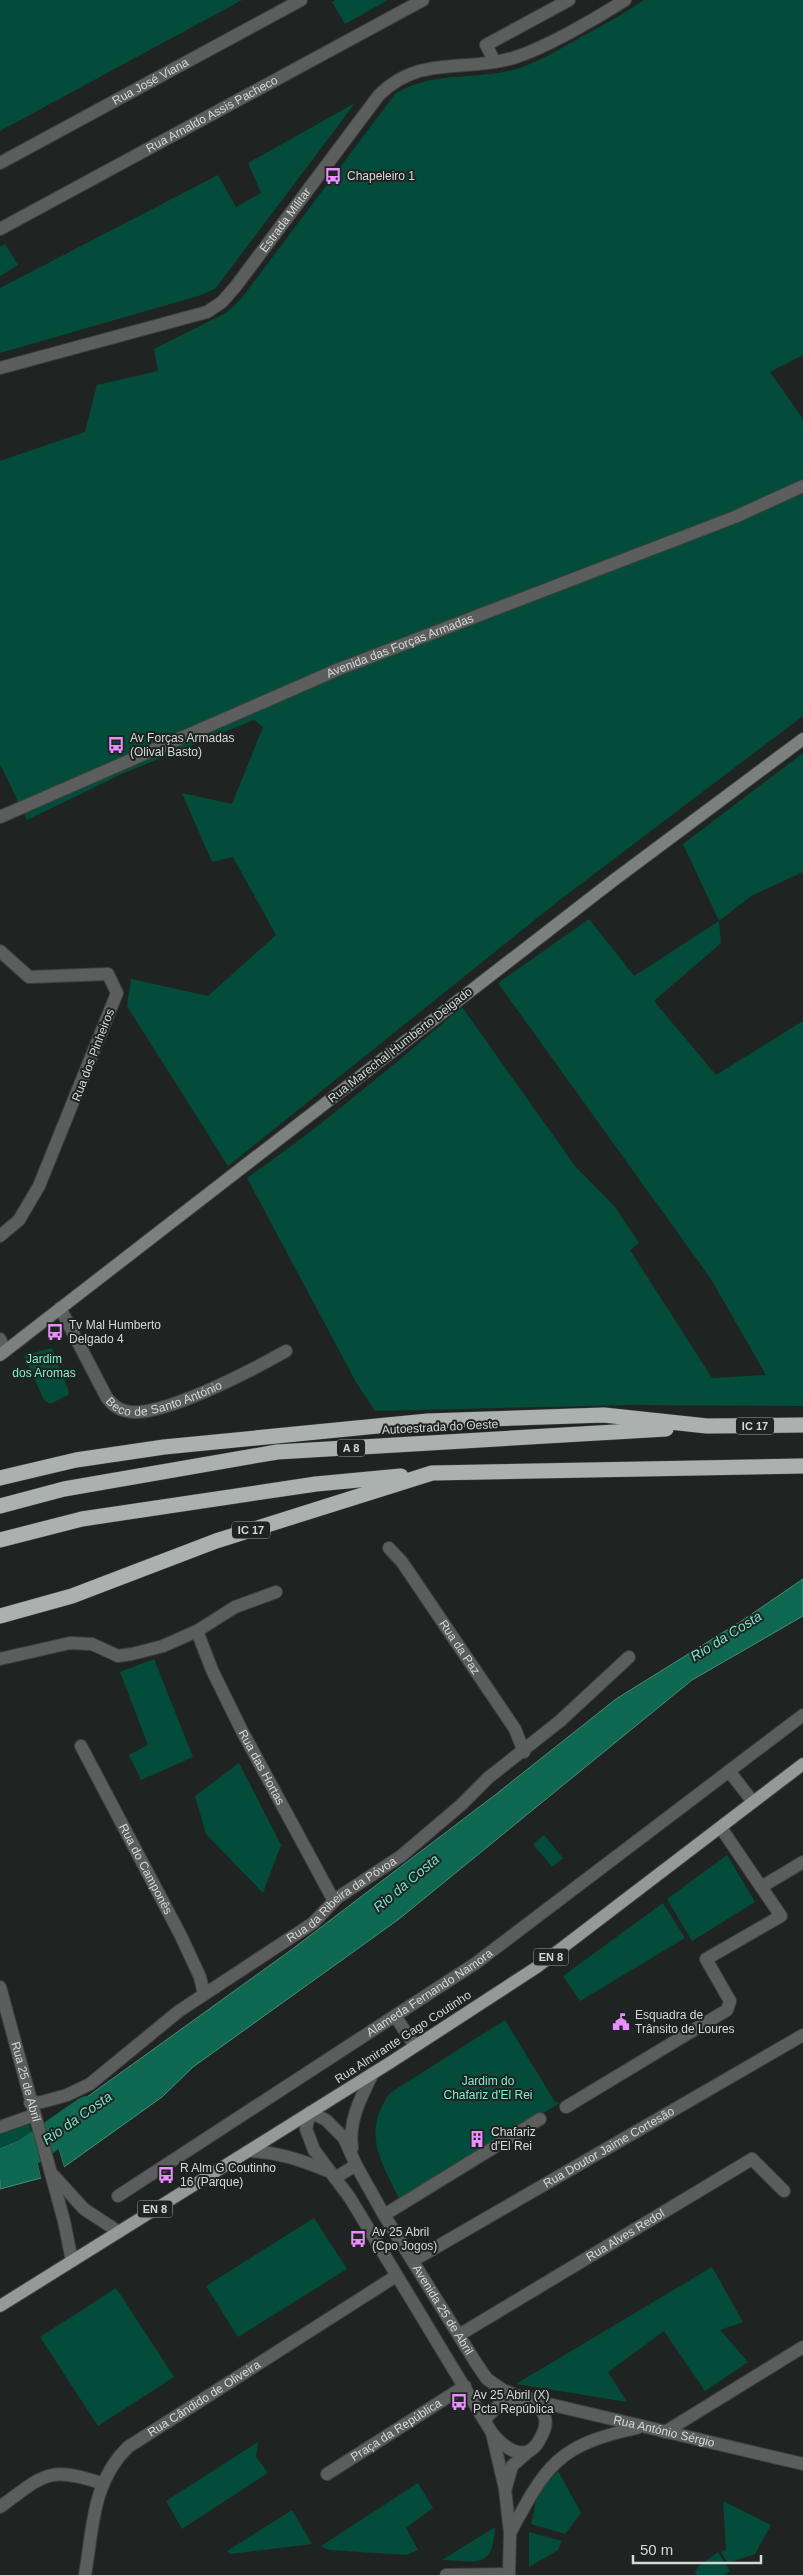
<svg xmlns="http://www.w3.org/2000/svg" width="803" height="2575" viewBox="0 0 803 2575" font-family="Helvetica,sans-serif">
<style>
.green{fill:#034c3b}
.water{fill:#0f6852;stroke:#4a8a7a}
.pier{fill:#1f2422}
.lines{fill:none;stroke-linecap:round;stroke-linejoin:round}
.river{stroke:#0f6852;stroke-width:30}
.street-casing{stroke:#3c413f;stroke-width:14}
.secondary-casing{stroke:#3c413f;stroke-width:14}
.primary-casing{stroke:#3c413f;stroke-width:14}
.highway-casing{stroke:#3c413f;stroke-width:16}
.street{stroke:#5c5e5d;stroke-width:12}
.secondary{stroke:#7c807e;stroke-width:12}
.primary{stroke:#949a98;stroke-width:12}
.highway{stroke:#abb1af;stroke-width:15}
.labels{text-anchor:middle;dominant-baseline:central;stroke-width:4;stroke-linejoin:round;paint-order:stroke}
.shield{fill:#1f2422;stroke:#9ea2a1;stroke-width:1}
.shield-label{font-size:11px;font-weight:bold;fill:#d5d8d7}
.street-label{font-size:12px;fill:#d5d8d7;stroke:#1f2422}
.poi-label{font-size:12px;fill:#d5d8d7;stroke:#1f2422;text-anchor:start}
.park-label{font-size:12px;fill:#7ff0cc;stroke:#1f2422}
.water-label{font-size:14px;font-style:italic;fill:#75e6c3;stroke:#1f2422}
</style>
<rect width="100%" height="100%" fill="#1f2422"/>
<!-- green -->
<g class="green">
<polygon points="0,0 242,0 0,131"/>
<polygon points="336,0 388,0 345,24 332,2"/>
<path d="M644,0H803V355L770,372L803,419V716L557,902L228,1166L127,1006L131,979L208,996L276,935L233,857L212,862L182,793L232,804L263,727L254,720L124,773L27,820L0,764V461L85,432L97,385L158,371L154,349L226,313L241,299L395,94C432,70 480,81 520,68C542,60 562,48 581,37C603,25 624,14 644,0Z"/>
<polygon points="355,103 215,289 198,296 0,353 0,288 218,175 236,207 261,193 248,163"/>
<polygon points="5,244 18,265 0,276 0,247"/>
<path d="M803,753V872L751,896L719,921L721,943L654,1001L716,1075L803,1021V1406L630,1405L375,1411L356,1382L247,1178C322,1126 392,1066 462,1007L575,1166L615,1207L639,1243L630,1250L712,1378L766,1375L711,1279L498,983L589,919L634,976L719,921L683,844Z"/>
<polygon points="52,1348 69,1392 68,1395 50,1404 44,1400 24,1356 28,1352 33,1353"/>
<polygon points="154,1659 193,1757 141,1780 129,1755 148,1745 120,1672"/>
<polygon points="239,1763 281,1845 263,1893 206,1834 195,1796"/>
<polygon points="544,1835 563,1858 552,1867 533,1844"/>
<polygon points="727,1855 755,1902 692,1941 667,1899"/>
<polygon points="663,1903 685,1938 580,2001 563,1976"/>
<path d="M505,2020L555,2102L560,2103L399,2198C380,2160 362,2132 390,2093Z"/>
<polygon points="29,2124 32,2136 0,2149 0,2133"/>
<polygon points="314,2218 347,2269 238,2337 206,2286"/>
<polygon points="712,2267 743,2322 720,2330 748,2362 705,2391 664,2331 608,2372 627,2402 516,2384"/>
<polygon points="116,2288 174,2377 98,2426 40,2337"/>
<polygon points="258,2442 256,2457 268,2473 182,2529 166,2501"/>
<polygon points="558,2471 581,2513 565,2534 531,2524 538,2493"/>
<polygon points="418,2483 433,2508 406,2528 418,2550 406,2555 329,2550 321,2546"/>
<polygon points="723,2501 771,2525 755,2554 728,2563 721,2552 726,2549"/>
<polygon points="292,2510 312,2544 230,2554 227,2551"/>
<path d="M495,2527C493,2570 477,2561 442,2560Z"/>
<polygon points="529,2532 562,2541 558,2550 529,2567"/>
<polygon points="718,2552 730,2571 724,2575 697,2575 695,2572 700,2565"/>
</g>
<!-- water -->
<g class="water">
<polygon points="803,1579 803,1616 692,1680 399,1919 193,2067 162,2097 64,2167 51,2123 287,1953 495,1795 616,1699 743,1620"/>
<polygon points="32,2136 41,2178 0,2189 0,2149"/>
</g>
<!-- pier -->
<g class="pier">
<polygon points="50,2120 64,2167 62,2168 48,2124"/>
<polygon points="31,2133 34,2135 43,2177 41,2178"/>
</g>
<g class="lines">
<!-- river -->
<polyline class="river" points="0,2165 24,2155 87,2111"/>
<!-- street casing -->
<g class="street-casing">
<g id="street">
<polyline points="495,62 486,45 569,0"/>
<path id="s1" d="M0,163L301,0"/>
<path id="s2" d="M0,229L423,0"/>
<path id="s3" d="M0,368L207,312L222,302L236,286L379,95C420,54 466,73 516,57C547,47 597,18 625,0"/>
<path id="s4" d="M0,817L339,669L735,517L803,486"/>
<polyline points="0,951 29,977 108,974 117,993 39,1186 19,1220 0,1236"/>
<path id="s5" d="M60,1308L107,1398C113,1405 117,1409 126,1411C159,1420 256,1368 286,1351"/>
<polyline points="0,1339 5,1351"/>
<path id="s6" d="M389,1548L402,1562L515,1729L524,1752"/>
<path id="s7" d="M197,1631L212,1670L242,1731L334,1901"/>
<polyline points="0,1659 70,1643 92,1644 118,1656 132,1654 163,1646 197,1631 235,1607 276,1592"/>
<path id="s8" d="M81,1746L181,1936L200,1977L204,1994"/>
<polyline points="729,1771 753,1802"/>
<polyline points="761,1887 803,1862"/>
<path id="s9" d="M0,1987L64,2221L72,2261"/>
<polyline points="395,2016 415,2046"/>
<path id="s10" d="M30,2103L42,2102L67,2095L90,2084L179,2011L313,1923L337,1898L401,1856L461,1805L488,1778L560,1721L629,1657"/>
<polyline points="566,2107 727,2010 730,2001 706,1959 781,1916 721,1828"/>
<polyline points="0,2127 34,2115"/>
<path d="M352,2148C348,2121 361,2097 373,2073"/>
<path d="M249,2151C278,2152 301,2160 328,2171"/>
<polyline points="53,2175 84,2209 119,2232"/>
<polyline points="335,2178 356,2165"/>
<path id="s11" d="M118,2196L476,1963L803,1715"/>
<polyline points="384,2215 540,2119"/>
<path id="s12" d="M414,2260L803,2035"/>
<path id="s13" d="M459,2335L752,2159L784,2191"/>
<polyline points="485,2419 501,2403 521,2398"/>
<polyline points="665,2432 803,2347"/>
<path d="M492,2433C506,2450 528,2465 541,2437C544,2431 547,2425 545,2418C543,2410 536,2405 531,2399"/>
<path id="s14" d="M327,2474L465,2386"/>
<polyline points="506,2487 512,2466 529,2451"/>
<path d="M0,2507C43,2476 47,2465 101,2483"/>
<path d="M510,2533C547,2464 558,2445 637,2428"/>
<path id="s15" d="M85,2575C93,2528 92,2482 128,2447L396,2276"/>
<polyline points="446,2575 509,2574"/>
<path id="s16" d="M509,2575L510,2533L505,2489L492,2433L350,2198L314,2150L306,2129L310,2112L326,2120L344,2138L356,2165L384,2215L476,2363L487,2379L503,2390L523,2398L803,2464"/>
</g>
</g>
<!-- secondary casing -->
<g class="secondary-casing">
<polyline id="secondary" points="0,1355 614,880 803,739"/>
</g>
<!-- primary casing -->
<g class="primary-casing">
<polyline id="primary" points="0,2306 391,2062 537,1967 803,1764"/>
</g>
<!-- highway casing -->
<g class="highway-casing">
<g id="highway">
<polyline points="0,1478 76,1460 164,1447 428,1421 604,1415 707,1426 803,1425"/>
<polyline points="0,1506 64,1489 277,1452 666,1429"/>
<polyline points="0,1540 82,1519 316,1484 401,1476"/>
<polyline points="0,1616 72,1596 216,1541 432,1473 803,1466"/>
</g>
</g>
<!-- street -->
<use href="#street" class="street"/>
<!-- secondary -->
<use href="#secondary" class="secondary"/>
<!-- primary -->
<use href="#primary" class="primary"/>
<!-- highway -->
<use href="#highway" class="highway"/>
</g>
<!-- icons -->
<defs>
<g id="bus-bare" transform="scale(1.35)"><path d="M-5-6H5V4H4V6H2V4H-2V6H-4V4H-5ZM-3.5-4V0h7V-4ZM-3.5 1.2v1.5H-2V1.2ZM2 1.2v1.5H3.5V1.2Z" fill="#ea8dfd" stroke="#1f2422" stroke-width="2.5" paint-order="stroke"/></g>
<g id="civic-bare" transform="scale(1.35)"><path d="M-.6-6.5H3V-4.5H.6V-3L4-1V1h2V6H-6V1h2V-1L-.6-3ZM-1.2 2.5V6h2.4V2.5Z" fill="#ea8dfd" stroke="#1f2422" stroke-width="2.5" paint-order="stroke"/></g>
<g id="building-bare" transform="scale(1.35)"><path d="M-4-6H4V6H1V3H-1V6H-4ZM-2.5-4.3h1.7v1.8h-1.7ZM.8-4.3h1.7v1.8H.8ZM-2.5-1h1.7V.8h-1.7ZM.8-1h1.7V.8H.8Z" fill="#ea8dfd" stroke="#1f2422" stroke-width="2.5" paint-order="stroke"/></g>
</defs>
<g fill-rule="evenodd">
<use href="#bus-bare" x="333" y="176"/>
<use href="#bus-bare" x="116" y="745"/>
<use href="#bus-bare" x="55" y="1332"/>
<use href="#civic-bare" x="621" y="2022"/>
<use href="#building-bare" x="477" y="2139"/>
<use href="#bus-bare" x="166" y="2175"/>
<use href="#bus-bare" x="358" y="2239"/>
<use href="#bus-bare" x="459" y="2402"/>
</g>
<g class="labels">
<!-- shield labels -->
<g class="shield">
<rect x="736" y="1417.5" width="38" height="17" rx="4"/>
<rect x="337" y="1439.5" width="28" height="17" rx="4"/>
<rect x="232" y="1521.5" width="38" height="17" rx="4"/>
<rect x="533.5" y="1948.5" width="35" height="17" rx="4"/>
<rect x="137.5" y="2200.5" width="35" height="17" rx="4"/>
</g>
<g class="shield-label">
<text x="755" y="1426">IC 17</text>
<text x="351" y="1448">A 8</text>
<text x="251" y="1530">IC 17</text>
<text x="551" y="1957">EN 8</text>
<text x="155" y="2209">EN 8</text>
</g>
<!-- street labels -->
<g class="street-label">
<text stroke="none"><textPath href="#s1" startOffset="171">Rua José Viana</textPath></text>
<text stroke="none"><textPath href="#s2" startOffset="241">Rua Arnaldo Assis Pacheco</textPath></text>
<text stroke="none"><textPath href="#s3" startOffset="336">Estrada Militar</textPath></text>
<text stroke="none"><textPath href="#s4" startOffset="435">Avenida das Forças Armadas</textPath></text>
<text transform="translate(400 1045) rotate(-38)">Rua Marechal Humberto Delgado</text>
<text transform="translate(93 1055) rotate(-69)">Rua dos Pinheiros</text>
<text stroke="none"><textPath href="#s5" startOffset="164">Beco de Santo António</textPath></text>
<text transform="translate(440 1427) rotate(-3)">Autoestrada do Oeste</text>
<text stroke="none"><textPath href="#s6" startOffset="122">Rua da Paz</textPath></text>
<text stroke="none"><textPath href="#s7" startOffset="151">Rua das Hortas</textPath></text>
<text stroke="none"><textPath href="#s8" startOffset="139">Rua do Camponês</textPath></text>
<text stroke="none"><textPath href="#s10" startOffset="376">Rua da Ribeira da Póvoa</textPath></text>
<text stroke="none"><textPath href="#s11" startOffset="372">Alameda Fernando Namora</textPath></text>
<text transform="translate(403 2037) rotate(-33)">Rua Almirante Gago Coutinho</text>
<text stroke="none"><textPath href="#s9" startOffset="98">Rua 25 de Abril</textPath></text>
<text stroke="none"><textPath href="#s12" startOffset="225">Rua Doutor Jaime Cortesão</textPath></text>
<text stroke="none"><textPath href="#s13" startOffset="194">Rua Alves Redol</textPath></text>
<text stroke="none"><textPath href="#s16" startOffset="760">Avenida 25 de Abril</textPath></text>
<text stroke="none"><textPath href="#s15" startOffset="228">Rua Cândido de Oliveira</textPath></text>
<text stroke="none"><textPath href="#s14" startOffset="82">Praça da República</textPath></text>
<text stroke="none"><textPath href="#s16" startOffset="1028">Rua António Sérgio</textPath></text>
</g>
<!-- poi labels -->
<g class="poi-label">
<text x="347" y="176">Chapeleiro 1</text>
<text x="130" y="738">Av Forças Armadas<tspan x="130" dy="14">(Olival Basto)</tspan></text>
<text x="69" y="1325">Tv Mal Humberto<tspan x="69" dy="14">Delgado 4</tspan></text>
<text x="635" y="2015">Esquadra de<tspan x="635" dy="14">Trânsito de Loures</tspan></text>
<text x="491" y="2132">Chafariz<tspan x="491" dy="14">d'El Rei</tspan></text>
<text x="180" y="2168">R Alm G Coutinho<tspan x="180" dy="14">16 (Parque)</tspan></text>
<text x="372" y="2232">Av 25 Abril<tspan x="372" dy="14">(Cpo Jogos)</tspan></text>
<text x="473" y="2395">Av 25 Abril (X)<tspan x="473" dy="14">Pcta República</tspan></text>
</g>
<!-- park labels -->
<g class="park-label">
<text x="44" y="1359">Jardim<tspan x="44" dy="14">dos Aromas</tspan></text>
<text x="488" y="2081">Jardim do<tspan x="488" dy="14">Chafariz d'El Rei</tspan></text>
</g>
<!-- water labels -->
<g class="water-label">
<text transform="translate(726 1636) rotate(-32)">Rio da Costa</text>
<text transform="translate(406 1883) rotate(-40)">Rio da Costa</text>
<text transform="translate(77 2118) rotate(-35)">Rio da Costa</text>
</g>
</g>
<!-- scale -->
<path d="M633 2555v8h128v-8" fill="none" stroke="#d5d8d7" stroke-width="2.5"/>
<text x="640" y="2555" font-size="15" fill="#d5d8d7" stroke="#1f2422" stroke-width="4" paint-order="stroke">50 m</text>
</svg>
